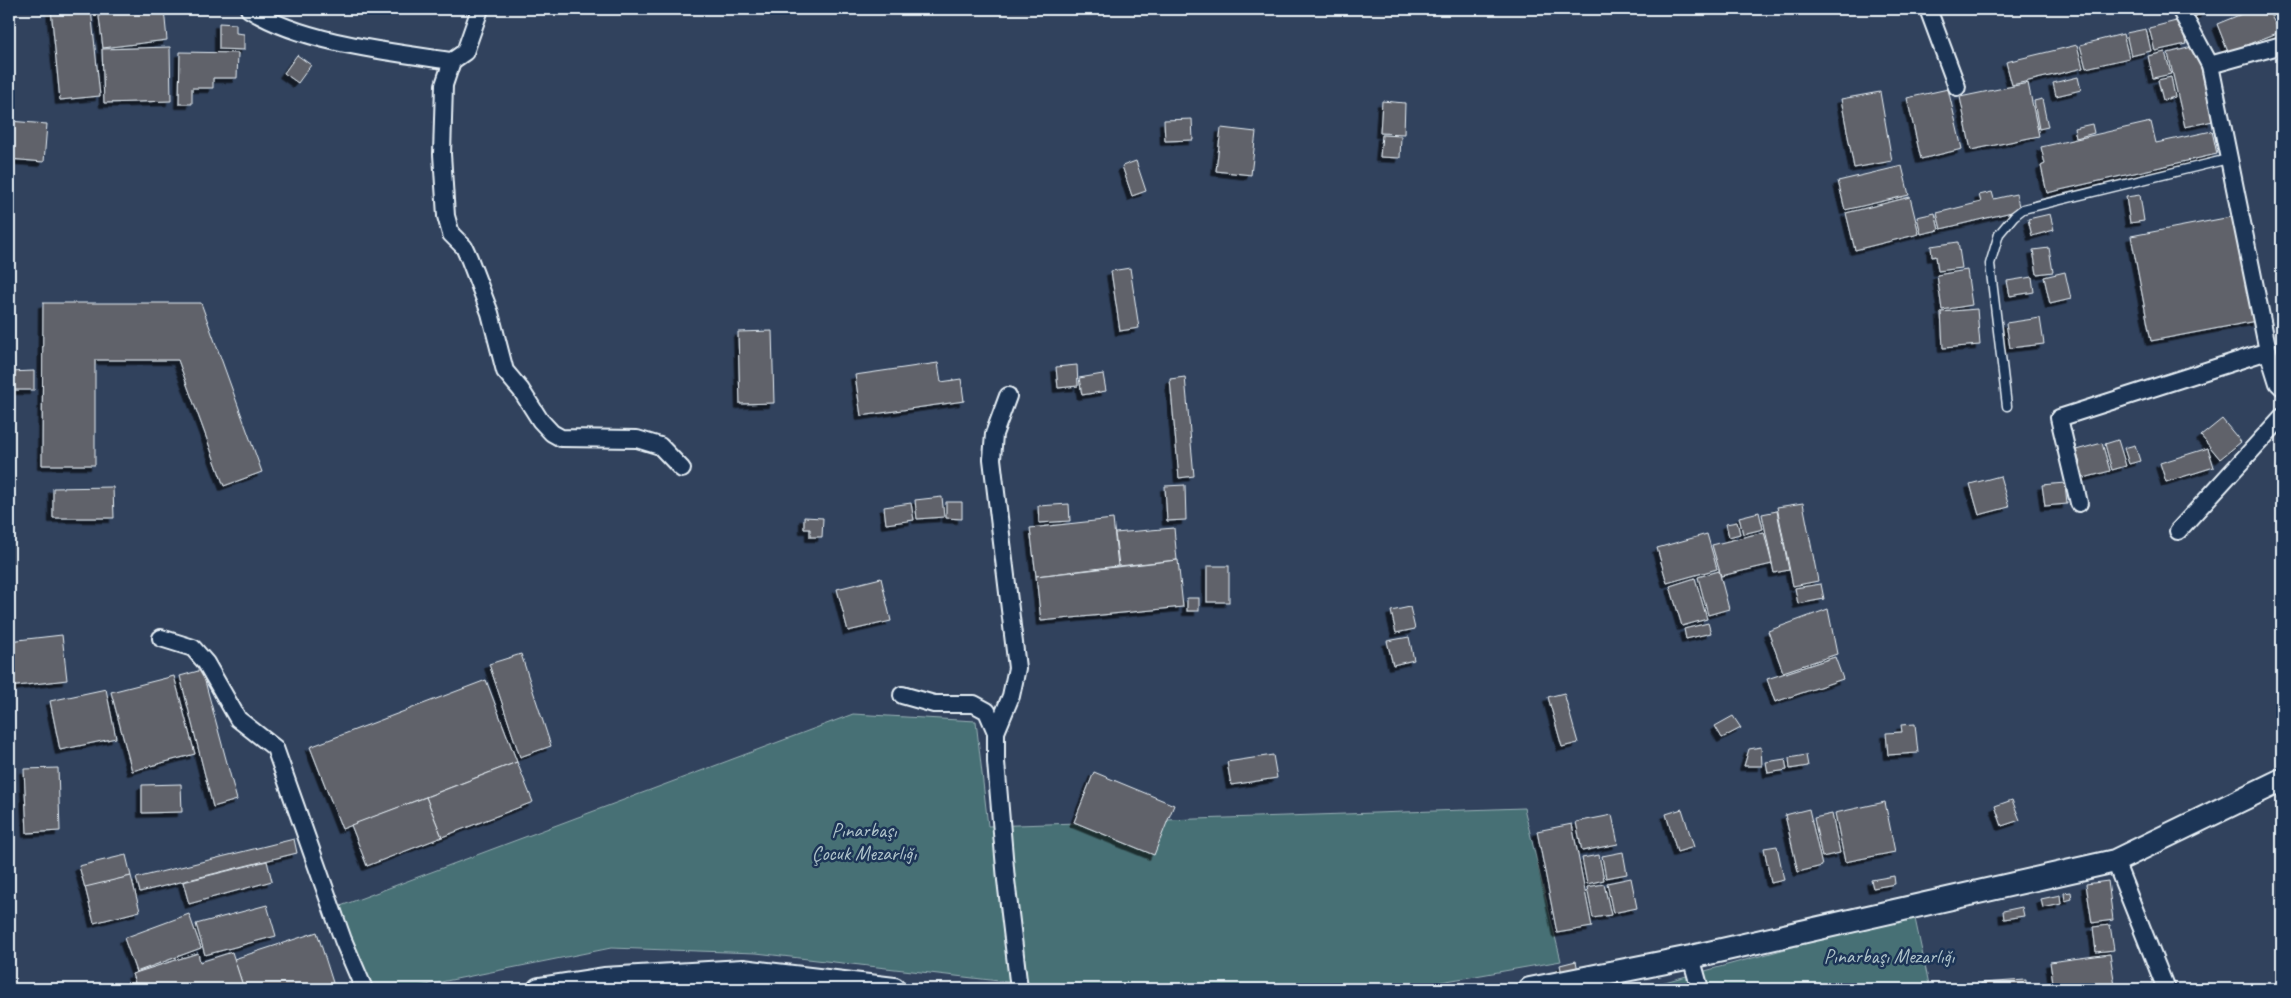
<svg xmlns="http://www.w3.org/2000/svg" width="2291" height="998" viewBox="0 0 2291 998" font-family="Caveat,sans-serif">
<style>
.green{fill:#477074;stroke:#98b0b6}
.building{fill:#60626a;stroke:#e8f1f8;filter:url(#shadow)}
.lines{fill:none;stroke-linecap:round;stroke-linejoin:round}
.lane-casing{stroke:#e8f1f8;stroke-width:11}
.street-casing{stroke:#e8f1f8;stroke-width:20}
.secondary-casing{stroke:#e8f1f8;stroke-width:26}
.lane{stroke:#1d3557;stroke-width:8}
.street{stroke:#1d3557;stroke-width:16}
.secondary{stroke:#1d3557;stroke-width:22}
.labels{text-anchor:middle;dominant-baseline:central;stroke-width:5;stroke-linejoin:round;paint-order:stroke}
.park-label{font-size:20px;fill:#b0c4ca;stroke:#1d3557}
</style>
<defs>
<filter id="shadow"><feDropShadow dx="-4.5" dy="4.5" stdDeviation="0" flood-color="#0009"/></filter>
</defs>
<rect width="100%" height="100%" fill="#31425d"/>
<filter id="ink" filterUnits="userSpaceOnUse"><feTurbulence type="fractalNoise" baseFrequency=".02" numOctaves="2"/><feDisplacementMap in="SourceGraphic" scale="10" xChannelSelector="R" yChannelSelector="G"/><feConvolveMatrix kernelMatrix="1 2 1 2 8 2 1 2 1" color-interpolation-filters="sRGB"/></filter>
<g filter="url(#ink)">
<!-- green -->
<g class="green">
<polygon points="853,714 976,721 988,826 1524,808 1561,961 1424,985 1360,989 1089,989 1051,987 756,953 611,948 406,989 367,989 338,907"/>
<polygon points="1914,914 1930,989 1639,989"/>
</g>
<!-- building -->
<g class="building">
<polygon points="51,9 91,9 100,96 60,100"/>
<polygon points="98,9 164,9 167,40 103,48"/>
<polygon points="2190,9 2203,9 2205,13 2193,17"/>
<polygon points="2254,9 2267,9 2280,32 2228,52 2217,24"/>
<polygon points="2270,9 2282,9 2282,30"/>
<polygon points="2180,20 2186,44 2155,51 2149,28"/>
<polygon points="219,23 236,24 236,33 244,34 244,50 219,49"/>
<polygon points="2146,29 2151,51 2131,56 2126,33"/>
<polygon points="2123,34 2129,58 2086,68 2080,45"/>
<polygon points="2077,45 2083,68 2012,85 2006,62"/>
<polygon points="2196,46 2213,121 2185,127 2168,53"/>
<polygon points="170,47 171,101 104,103 102,49"/>
<polygon points="180,52 238,53 237,78 213,78 213,88 192,88 192,104 179,104"/>
<polygon points="2165,52 2171,74 2153,78 2148,56"/>
<polygon points="297,55 311,65 298,83 284,73"/>
<polygon points="2078,77 2081,90 2056,96 2053,83"/>
<polygon points="2171,77 2175,97 2163,100 2158,80"/>
<polygon points="2028,83 2039,136 1971,150 1960,97"/>
<polygon points="1948,89 1962,149 1921,159 1907,98"/>
<polygon points="1880,92 1892,161 1854,168 1841,99"/>
<polygon points="2042,99 2048,127 2039,129 2034,101"/>
<polygon points="1382,101 1405,103 1404,134 1380,133"/>
<polygon points="1192,119 1193,140 1165,141 1164,120"/>
<polygon points="9,121 47,124 44,162 9,159"/>
<polygon points="2151,122 2156,143 2212,131 2217,154 2047,193 2041,166 2045,164 2041,147"/>
<polygon points="2092,124 2094,133 2076,138 2074,128"/>
<polygon points="1221,128 1256,132 1251,175 1216,171"/>
<polygon points="1382,135 1401,136 1400,158 1380,157"/>
<polygon points="1136,161 1146,191 1132,196 1122,166"/>
<polygon points="1902,166 1909,195 1845,210 1838,181"/>
<polygon points="1992,192 1994,199 2016,194 2020,210 1941,229 1937,213 1981,202 1979,195"/>
<polygon points="2140,195 2144,221 2130,223 2126,197"/>
<polygon points="1910,197 1919,234 1855,250 1846,213"/>
<polygon points="1935,213 1939,230 1921,234 1917,217"/>
<polygon points="2050,214 2054,230 2032,236 2028,219"/>
<polygon points="2236,216 2256,321 2151,341 2131,236"/>
<polygon points="1958,242 1962,268 1938,271 1936,256 1932,257 1931,246"/>
<polygon points="2049,248 2053,272 2037,274 2033,250"/>
<polygon points="1130,268 1139,328 1120,331 1111,271"/>
<polygon points="1967,270 1972,305 1942,310 1937,275"/>
<polygon points="2065,272 2071,299 2050,304 2044,277"/>
<polygon points="2032,277 2034,292 2010,296 2007,281"/>
<polygon points="43,303 201,303 262,472 224,486 178,360 95,360 95,465 42,465"/>
<polygon points="1977,309 1980,345 1943,348 1941,312"/>
<polygon points="2040,318 2044,344 2010,348 2006,323"/>
<polygon points="772,331 774,403 740,404 738,332"/>
<polygon points="938,363 941,382 961,379 964,401 861,416 855,375"/>
<polygon points="1077,365 1078,386 1058,388 1056,367"/>
<polygon points="34,371 34,390 9,390 9,372"/>
<polygon points="1103,374 1106,391 1082,395 1079,378"/>
<polygon points="1185,377 1194,476 1179,478 1170,379"/>
<polygon points="2222,419 2241,442 2220,459 2201,436"/>
<polygon points="2118,440 2126,466 2112,470 2105,444"/>
<polygon points="2102,443 2110,471 2084,478 2076,450"/>
<polygon points="2135,445 2140,461 2129,464 2124,448"/>
<polygon points="2208,448 2214,467 2166,482 2160,463"/>
<polygon points="2000,476 2009,507 1979,515 1970,484"/>
<polygon points="2065,483 2067,504 2045,506 2042,485"/>
<polygon points="1185,485 1186,520 1167,521 1165,486"/>
<polygon points="113,487 114,518 53,518 53,488"/>
<polygon points="942,497 944,517 917,519 915,500"/>
<polygon points="946,502 962,502 962,519 946,518"/>
<polygon points="911,503 914,520 886,524 884,507"/>
<polygon points="1803,503 1818,581 1793,586 1777,507"/>
<polygon points="1069,504 1070,521 1039,523 1038,506"/>
<polygon points="1777,511 1789,570 1774,573 1762,514"/>
<polygon points="1759,512 1763,529 1743,534 1739,517"/>
<polygon points="804,517 823,518 822,537 810,537 810,529 804,529"/>
<polygon points="1113,519 1118,566 1036,576 1030,528"/>
<polygon points="1737,522 1740,534 1729,537 1726,524"/>
<polygon points="1174,528 1177,560 1119,566 1115,533"/>
<polygon points="1764,532 1772,564 1721,576 1712,545"/>
<polygon points="1707,534 1717,569 1667,583 1657,548"/>
<polygon points="1178,560 1183,607 1041,621 1036,576"/>
<rect x="1207" y="566" width="22" height="36"/>
<polygon points="1719,571 1729,609 1708,615 1698,577"/>
<polygon points="881,578 891,621 848,631 837,589"/>
<polygon points="1695,578 1707,619 1682,626 1670,586"/>
<polygon points="1821,584 1824,599 1798,604 1795,588"/>
<rect x="1187" y="598" width="12" height="13"/>
<polygon points="1410,607 1415,629 1396,633 1391,611"/>
<polygon points="1828,609 1837,654 1783,672 1768,631"/>
<polygon points="1708,623 1711,633 1686,639 1684,629"/>
<polygon points="62,635 67,680 9,687 9,641"/>
<polygon points="1409,637 1414,660 1393,665 1387,641"/>
<polygon points="521,654 551,746 520,757 489,664"/>
<polygon points="1835,657 1843,679 1775,702 1767,679"/>
<polygon points="202,670 237,800 213,807 180,676"/>
<polygon points="174,676 195,754 132,771 111,692"/>
<polygon points="486,680 517,762 342,829 310,747"/>
<polygon points="106,689 116,738 60,750 50,701"/>
<polygon points="1564,693 1578,743 1562,747 1548,697"/>
<polygon points="1733,716 1741,728 1722,738 1715,726"/>
<polygon points="1915,724 1918,753 1888,755 1886,733 1902,732 1901,725"/>
<polygon points="1761,747 1762,766 1744,766 1749,749"/>
<polygon points="1273,755 1277,778 1231,785 1227,762"/>
<polygon points="1806,755 1808,766 1790,769 1789,758"/>
<polygon points="1785,759 1787,770 1768,773 1766,762"/>
<polygon points="517,762 533,802 442,837 426,797"/>
<polygon points="58,768 60,831 27,833 24,769"/>
<polygon points="1094,772 1174,805 1154,855 1074,822"/>
<polygon points="181,784 182,812 142,813 142,785"/>
<polygon points="426,797 442,837 367,866 351,825"/>
<polygon points="2012,800 2020,820 2002,826 1995,806"/>
<polygon points="1885,802 1895,852 1845,862 1835,813"/>
<polygon points="1682,809 1694,847 1677,852 1666,814"/>
<polygon points="1809,809 1822,866 1798,872 1785,815"/>
<polygon points="1832,814 1840,853 1822,857 1814,818"/>
<polygon points="1612,815 1618,844 1582,851 1576,822"/>
<polygon points="1572,824 1592,927 1557,933 1537,831"/>
<polygon points="294,839 297,853 140,892 136,878"/>
<polygon points="1777,846 1784,880 1771,883 1764,848"/>
<polygon points="1623,852 1627,874 1606,878 1602,856"/>
<polygon points="126,855 131,876 85,888 79,866"/>
<polygon points="1599,855 1604,880 1587,884 1582,858"/>
<polygon points="267,861 272,881 189,904 183,882"/>
<polygon points="131,876 140,911 94,923 85,887"/>
<polygon points="1894,876 1895,884 1873,888 1871,880"/>
<polygon points="1631,878 1637,908 1613,913 1607,883"/>
<polygon points="2108,881 2113,920 2092,923 2086,884"/>
<polygon points="1604,884 1611,915 1593,918 1587,887"/>
<polygon points="2071,892 2072,899 2065,901 2064,893"/>
<polygon points="2060,895 2061,904 2043,908 2041,899"/>
<polygon points="267,905 276,936 205,955 196,924"/>
<polygon points="2022,907 2024,916 2004,919 2003,911"/>
<polygon points="189,914 201,948 136,972 124,938"/>
<polygon points="2110,925 2114,950 2096,952 2093,927"/>
<polygon points="317,932 335,989 244,989 234,959"/>
<polygon points="232,952 244,989 137,989 132,974 198,953 200,962"/>
<polygon points="2110,954 2115,986 2095,989 2054,989 2050,962"/>
<polygon points="1576,961 1578,971 1562,974 1560,965"/>
<polygon points="2026,980 2026,989 1981,989 1981,983"/>
</g>
<g class="lines">
<!-- lane casing -->
<g class="lane-casing">
<polyline id="lane" points="2007,406 1990,264 1999,234 2014,216 2023,209 2228,159"/>
</g>
<!-- street casing -->
<g class="street-casing">
<g id="street">
<path d="M249,9C302,43 390,52 452,61L465,52L480,9"/>
<polyline points="1928,9 1957,87"/>
<polyline points="2180,9 2210,65 2268,351 2278,383 2282,387"/>
<polyline points="452,61 444,85 442,154 446,216 451,234 464,247 469,258 490,313 505,371 521,390 540,420 552,433 561,438 637,439 660,446 682,469"/>
<polyline points="2210,65 2282,45"/>
<polyline points="1008,396 994,434 992,459 1017,668 1011,696 996,732 996,762 1006,880 1019,989"/>
<polyline points="2079,503 2059,418 2268,351"/>
<polyline points="2178,531 2282,417"/>
<polyline points="161,638 193,648 206,663 238,719 275,748 343,940 364,989"/>
<polyline points="902,695 934,704 974,704 987,711 996,732"/>
<polyline points="2115,861 2166,989"/>
<polyline points="1691,957 1700,989"/>
</g>
</g>
<!-- secondary casing -->
<g class="secondary-casing">
<g id="secondary">
<polyline points="539,989 604,979 743,971 894,989"/>
<polyline points="1530,989 1691,957 2115,861 2282,780"/>
</g>
</g>
<!-- lane -->
<use href="#lane" class="lane"/>
<!-- street -->
<use href="#street" class="street"/>
<!-- secondary -->
<use href="#secondary" class="secondary"/>
</g>
</g>
<g class="labels">
<!-- park labels -->
<g class="park-label">
<text x="864" y="830">Pınarbaşı<tspan x="864" dy="23">Çocuk Mezarlığı</tspan></text>
<text x="1889" y="956">Pınarbaşı Mezarlığı</text>
</g>
</g>
<!-- margin -->
<rect width="2291" height="998" fill="none" stroke="#1d3557" stroke-width="30"/>
<rect x="15" y="15" width="2261" height="968" fill="none" stroke="#e8f1f8" stroke-width="2" filter="url(#ink)"/>
</svg>
